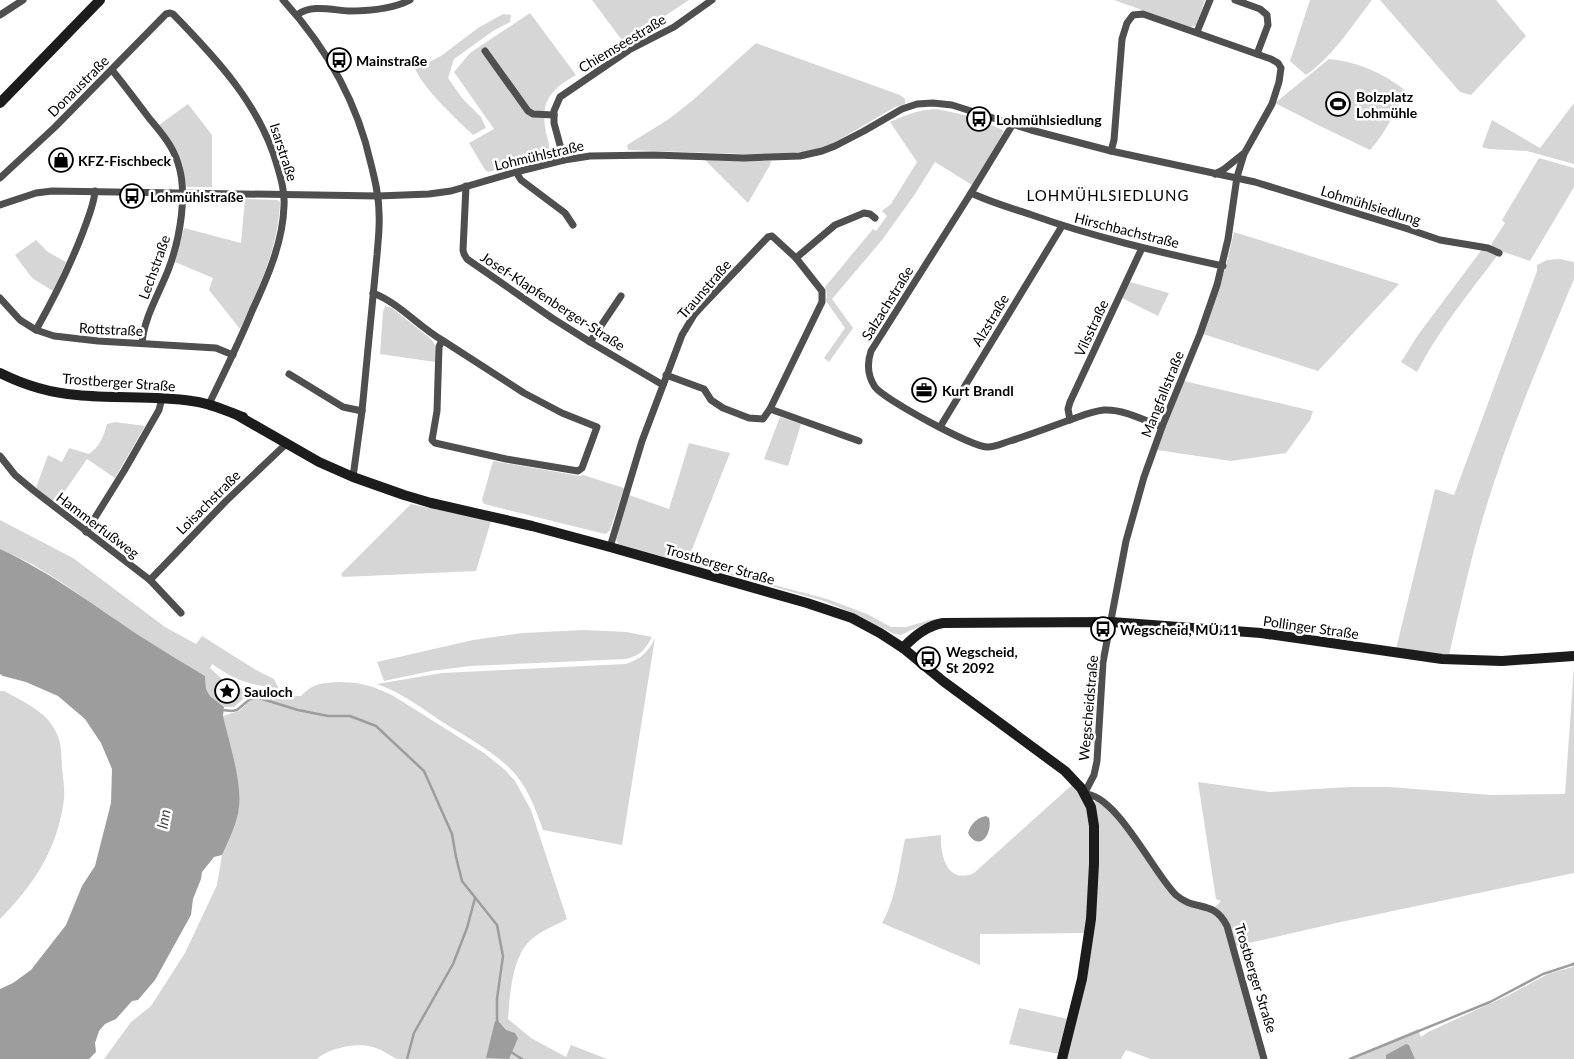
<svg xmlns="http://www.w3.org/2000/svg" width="1574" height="1059" viewBox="0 0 1574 1059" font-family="Lato,sans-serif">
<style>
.green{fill:#d6d6d6}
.water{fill:#9d9d9d}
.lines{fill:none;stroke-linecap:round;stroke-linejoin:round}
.stream{stroke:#9d9d9d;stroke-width:2.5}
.street{stroke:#4f4f4f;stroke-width:7}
.secondary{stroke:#1c1c1c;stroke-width:10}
.labels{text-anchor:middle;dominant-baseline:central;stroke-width:5;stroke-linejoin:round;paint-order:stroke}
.street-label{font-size:14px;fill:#000;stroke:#fff}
.poi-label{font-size:14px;font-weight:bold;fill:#000;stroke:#fff;text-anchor:start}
.neighbourhood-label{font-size:15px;letter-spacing:1px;fill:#000;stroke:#fff}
.water-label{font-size:15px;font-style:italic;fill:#3e3e3e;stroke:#fff}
</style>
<rect width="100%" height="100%" fill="#fff"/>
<!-- green -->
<g class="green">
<polygon points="592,0 689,0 624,43"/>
<polygon points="1114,0 1205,0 1197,23 1195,26 1190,27"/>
<path d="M1310,0H1372C1351,27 1334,55 1306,75L1290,61Z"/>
<polygon points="1380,0 1496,0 1526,36 1471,95 1460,92"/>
<path d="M530,13L576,75C550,90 540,101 546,133C548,141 551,148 548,156L488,172L485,170L469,143L494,129L454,72L470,53Z"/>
<path d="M503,14L511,15L510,22L493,31L454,59L448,78L462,98L481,117L486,128L473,135C456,119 425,90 415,69L441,56L478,28Z"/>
<polygon points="756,43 900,95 905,99 905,104 895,107 832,144 805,152 771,155 628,150 627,145 669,119 693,100"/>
<path d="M1329,59C1359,62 1383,73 1406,91C1395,112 1386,132 1370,150L1318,125L1275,103Z"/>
<polygon points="1574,103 1574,164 1527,151 1489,149 1482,147 1492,120 1540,148"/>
<path d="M188,104L212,135V187H187C183,180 185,171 182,163C178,149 168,137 159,125Z"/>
<path d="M937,109L969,116L1001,129L1003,131L1002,135L972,185L935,162L915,194L882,240L832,299L853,328L829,362L824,358L845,328L826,301L827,294L825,287L873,229L876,231L887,216L882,211L891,204L917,162L890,122C908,114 917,110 937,109Z"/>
<polygon points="1539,158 1574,168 1574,187 1530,261 1498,250 1492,246 1492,243 1505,223 1502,220"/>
<polygon points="704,159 771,161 770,165 748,203"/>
<path d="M245,199L277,200L280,202C278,249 259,288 240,329L209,290L213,278L175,262L184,228L241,243Z"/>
<polygon points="1234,232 1399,284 1318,371 1203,334 1226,266"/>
<polygon points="36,240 48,252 66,262 53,291 32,278 15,255"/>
<path d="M1483,248L1496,254L1497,256C1469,293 1438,331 1417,372L1401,362L1418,335Z"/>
<path d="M1560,259L1574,262V279C1542,356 1508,434 1484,514C1470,561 1460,608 1449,655L1396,649L1435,489L1454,495L1537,271V265L1547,260Z"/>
<polygon points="1130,282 1169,293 1158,316 1122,298"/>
<polygon points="385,306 392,308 432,340 435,345 435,362 380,354 383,312"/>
<polygon points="1184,381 1313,411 1310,420 1286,453 1231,461 1157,450"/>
<polygon points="780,417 801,424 788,466 764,459"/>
<path d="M115,422L145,426L115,478L87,459L56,504L36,488L48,455L62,462L69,448L89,454C100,446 103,438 107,424Z"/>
<polygon points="689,443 730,453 687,562 827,599 867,614 891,627 906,627 934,619 945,619 927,623 901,635 894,634 860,616 821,600 618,544 616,539 629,495 669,509"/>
<polygon points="493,461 580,476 583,475 624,488 610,530 606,534 601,533 484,504 482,500"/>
<polygon points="411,504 491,521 476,571 343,577 341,574"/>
<path d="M0,520L73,558L165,627L196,644L202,636L256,670L274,679L279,689C249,684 237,682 212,664L210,668L223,680L250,693L234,707H224L210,696L206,689L205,676L144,639L61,582L32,564L0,549Z"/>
<path d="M584,630L626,632L652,637C645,650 641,655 626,659L470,666L431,671L384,681L377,662L473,640L523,633Z"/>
<path d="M655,638L622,845L543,830C536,810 529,791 516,775C497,753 468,738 444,723C423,709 401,692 377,684L442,673L626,664C641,659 648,652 655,638Z"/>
<polygon points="1574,666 1574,873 1336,923 1236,946 1226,917 1215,907 1221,901 1216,899 1198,782 1269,792 1349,787 1389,787 1491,795 1565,794"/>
<path d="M339,682L357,683L373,687L392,695L484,753L504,769L515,781L531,810L567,919C556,925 543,930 533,938C512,954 510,994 508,1019L531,1038L566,1057L571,1045L607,1059H397C389,1055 381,1049 373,1047C358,1042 328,1048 317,1059H104L131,1022L151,1006L185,953L217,885L222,855L239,808L223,716L239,711L254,697L266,693L285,696H301C315,682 320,684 339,682Z"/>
<path d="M0,691H4C20,700 37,707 49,721C62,738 61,748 62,768C63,778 65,789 64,799C58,848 34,885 0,919Z"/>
<path d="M1073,784C1078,792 1085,802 1087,811C1096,845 1088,898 1085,933L980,934V965L882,923C896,899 899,867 905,839L941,835C940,855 947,885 974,873Z"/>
<polygon points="1097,800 1117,817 1174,896 1215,913 1226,929 1262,1059 1151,1059 1126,1050 1121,1059 1065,1059 1083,992 1093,804 1095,801"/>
<polygon points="1574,962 1574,1059 1415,1059 1409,1045 1385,1058 1386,1059 1348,1059 1418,1029 1421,1037 1428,1032 1509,995 1548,974 1573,967 1570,963"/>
<polygon points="1019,1008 1068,1019 1059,1054 1009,1044"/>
</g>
<!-- water -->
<g class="water">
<path d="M0,549C52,573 96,607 143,638C164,651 185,664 205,676L206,689L210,696L224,707L223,716C229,742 242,782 239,807C238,821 228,842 222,855L214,857L202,872L201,879L193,899L191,915L155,980L138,1000L132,1001L116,1019L105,1024L99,1031L95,1043L96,1052L89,1059H0V989L13,983L31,970L66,925L82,886L95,866L111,803L112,769L101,743L85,719L58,696L26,682L3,676L0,674Z"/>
<path d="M986,816L989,818C993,834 979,853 968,833C971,824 976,818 986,816Z"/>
<polygon points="495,1021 500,1023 506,1030 515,1033 518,1038 509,1059 486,1058"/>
<polygon points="1406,1044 1409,1045 1415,1059 1386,1059 1386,1055"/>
</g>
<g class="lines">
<!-- stream -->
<g class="stream">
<polyline points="222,710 232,711 237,710 250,699 259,698 298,710 328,716 350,716 376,726 424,771 452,834 456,857 462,881 497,925 503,956 497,999 497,1019 498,1024"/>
<polyline points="511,1052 522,1059"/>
<polyline points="407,1059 414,1033 453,964 467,928 475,898"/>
<polyline points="1350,1059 1490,1002 1543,974 1574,964"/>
</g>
<!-- street -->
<g class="street">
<path d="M283,0C326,47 357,101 371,164C375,180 379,196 379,213C380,227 378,241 377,255L362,411L353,477"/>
<polyline points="1235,0 1260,9 1267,15 1268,25 1257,54"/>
<polyline points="0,15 23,0"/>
<path d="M297,15C311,4 332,10 349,11C368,11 393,9 410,0"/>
<polyline points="1197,32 1210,0"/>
<polyline points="485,51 528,111 533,114 554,115"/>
<path d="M112,70C125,86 137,102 149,118C160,131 173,146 178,163C188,193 180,238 169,268C160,292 144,317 142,343"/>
<path d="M1013,124L971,193L871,351C867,363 867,375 875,387C884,399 973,448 988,447C996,447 1003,443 1010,441C1033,434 1055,425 1078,417C1086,414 1095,411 1104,410C1123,409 1144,420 1162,427"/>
<polyline points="564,160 554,123 554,111 560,97 629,50 674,27 712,0"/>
<polyline points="516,172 521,180 565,213 573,225"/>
<polyline points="1215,174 1223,170 1243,154"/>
<path d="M0,178L55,127L166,14L170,13L173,14C216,58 260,105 277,165C281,179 285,192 284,206C283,242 267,279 252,311C239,343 224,373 209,404"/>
<polyline points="466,186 463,250 464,254 467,259 552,318 590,342 663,385"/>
<path d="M971,193C990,202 1011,208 1032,215C1094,237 1158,252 1223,266"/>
<polyline points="0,205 36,193 52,191 378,196 429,194 451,191 516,172 564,160 590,156 654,155 744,158 800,156 822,151 835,146 864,131 902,109 917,104 933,103 952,105 1031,130 1111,151 1255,182 1408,229 1440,240 1488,248 1499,253"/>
<polyline points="796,258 835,225 864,213 870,214 875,218"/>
<path d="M373,293C399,303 418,326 442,340L439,347L437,411L432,440L435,443L506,459L578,471L582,468L597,427L562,413L524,393L442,340"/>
<polyline points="0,298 20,320 36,330 54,336 98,341 216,348 233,355"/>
<path d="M36,330C54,298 70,266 83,232C88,218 94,205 95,191"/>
<polyline points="590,342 621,296"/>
<polyline points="289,374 343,407 362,411"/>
<polyline points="770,409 859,441"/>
<polyline points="1070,420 1068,409 1070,402 1142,248"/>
<polyline points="940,427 1062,226"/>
<polyline points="0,456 15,475 33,490 150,580 181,613"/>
<polyline points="86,532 124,471 159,410 162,398"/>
<polyline points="610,547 642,441 682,335 694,315 703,305 768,237 772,236 796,258 822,291 822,302 770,409 763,419 749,418 723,408 711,400 704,389 666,375"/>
<polyline points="150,580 226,501 286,444"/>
<polyline points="1084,794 1094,775 1097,761 1103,662 1126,541 1144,477 1162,427 1200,334 1217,285 1228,239 1237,177 1244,154 1272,104 1279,82 1281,68 1278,63 1271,59 1143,14 1133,15 1127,23 1122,39 1114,140 1111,151"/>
<path d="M1084,794C1116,793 1154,874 1176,895C1195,912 1214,899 1227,926L1264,1059"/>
</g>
<!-- secondary -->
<g class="secondary">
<polyline points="0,103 100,0"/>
<path d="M0,373C24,385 50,393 77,395C115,399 154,395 192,401C211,403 226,411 243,417"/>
<polyline points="237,415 319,462 353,477 404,495 431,503 532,526 610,547 807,603 852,618 880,633 903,648 943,681 1065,771 1081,788 1091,807 1094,826 1094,864 1091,919 1082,979 1062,1059"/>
<path d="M903,648C914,636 926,626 943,623L1111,622L1261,633L1442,659L1502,661L1574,656"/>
</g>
</g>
<!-- icons -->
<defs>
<g id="bus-ring" transform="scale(1.25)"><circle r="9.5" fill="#fff" stroke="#000" stroke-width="1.5"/><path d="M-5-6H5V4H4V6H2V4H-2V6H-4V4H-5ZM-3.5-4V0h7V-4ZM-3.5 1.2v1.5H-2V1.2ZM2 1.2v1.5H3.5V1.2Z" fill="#000"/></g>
<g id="stadium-ring" transform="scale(1.25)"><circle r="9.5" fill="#fff" stroke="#000" stroke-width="1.5"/><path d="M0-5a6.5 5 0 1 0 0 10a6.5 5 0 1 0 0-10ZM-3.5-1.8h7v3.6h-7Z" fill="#000"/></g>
<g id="shop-ring" transform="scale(1.25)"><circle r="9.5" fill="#fff" stroke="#000" stroke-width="1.5"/><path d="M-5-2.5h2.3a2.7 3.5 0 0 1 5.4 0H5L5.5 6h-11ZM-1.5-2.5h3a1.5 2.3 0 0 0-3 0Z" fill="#000"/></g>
<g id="office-ring" transform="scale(1.25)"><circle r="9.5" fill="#fff" stroke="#000" stroke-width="1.5"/><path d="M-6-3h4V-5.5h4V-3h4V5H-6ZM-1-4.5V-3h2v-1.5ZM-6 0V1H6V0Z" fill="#000"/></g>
<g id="sight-ring" transform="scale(1.25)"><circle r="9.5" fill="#fff" stroke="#000" stroke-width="1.5"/><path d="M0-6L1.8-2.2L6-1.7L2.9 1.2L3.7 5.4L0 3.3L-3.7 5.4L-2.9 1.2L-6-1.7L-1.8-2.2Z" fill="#000"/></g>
</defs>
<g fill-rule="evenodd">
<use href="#bus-ring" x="339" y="60"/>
<use href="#stadium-ring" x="1338" y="104"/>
<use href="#bus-ring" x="979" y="119"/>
<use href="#shop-ring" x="61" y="160"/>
<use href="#bus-ring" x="132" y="196"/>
<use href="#office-ring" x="924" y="390"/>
<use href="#bus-ring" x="1103" y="629"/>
<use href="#bus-ring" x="928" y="659"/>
<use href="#sight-ring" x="227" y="691"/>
</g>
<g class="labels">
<!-- street labels -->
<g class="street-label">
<text transform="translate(622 43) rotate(-31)">Chiemseestraße</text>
<text transform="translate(78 86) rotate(-45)">Donaustraße</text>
<text transform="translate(284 152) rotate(72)">Isarstraße</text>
<text transform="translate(539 155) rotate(-13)">Lohmühlstraße</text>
<text transform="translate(1371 205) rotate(17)">Lohmühlsiedlung</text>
<text transform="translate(1127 230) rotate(14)">Hirschbachstraße</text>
<text transform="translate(154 267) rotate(-70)">Lechstraße</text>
<text transform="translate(704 289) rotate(-49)">Traunstraße</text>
<text transform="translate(553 301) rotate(33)">Josef-Klapfenberger-Straße</text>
<text transform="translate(887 303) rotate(-58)">Salzachstraße</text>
<text transform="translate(990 320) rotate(-59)">Alzstraße</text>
<text transform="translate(1091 328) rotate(-65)">Vilsstraße</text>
<text transform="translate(111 329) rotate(3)">Rottstraße</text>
<text transform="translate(119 382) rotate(4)">Trostberger Straße</text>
<text transform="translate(1162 394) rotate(-68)">Mangfallstraße</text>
<text transform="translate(208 502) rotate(-45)">Loisachstraße</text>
<text transform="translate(98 525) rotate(37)">Hammerfußweg</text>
<text transform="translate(720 564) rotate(16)">Trostberger Straße</text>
<text transform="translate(1311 627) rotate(8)">Pollinger Straße</text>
<text transform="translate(1088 708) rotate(-85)">Wegscheidstraße</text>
<text transform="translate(1256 978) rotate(73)">Trostberger Straße</text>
</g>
<!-- poi labels -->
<g class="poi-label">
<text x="356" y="60">Mainstraße</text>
<text x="1356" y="96">Bolzplatz<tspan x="1356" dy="16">Lohmühle</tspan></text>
<text x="996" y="119">Lohmühlsiedlung</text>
<text x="78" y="160">KFZ-Fischbeck</text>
<text x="150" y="196">Lohmühlstraße</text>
<text x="942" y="390">Kurt Brandl</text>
<text x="1120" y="629">Wegscheid, MÜ 11</text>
<text x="946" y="651">Wegscheid,<tspan x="946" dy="16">St 2092</tspan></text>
<text x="244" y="691">Sauloch</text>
</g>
<!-- neighbourhood labels -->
<g class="neighbourhood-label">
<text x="1108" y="195">LOHMÜHLSIEDLUNG</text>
</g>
<!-- water labels -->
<g class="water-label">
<text transform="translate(163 819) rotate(-80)">Inn</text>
</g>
</g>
</svg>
